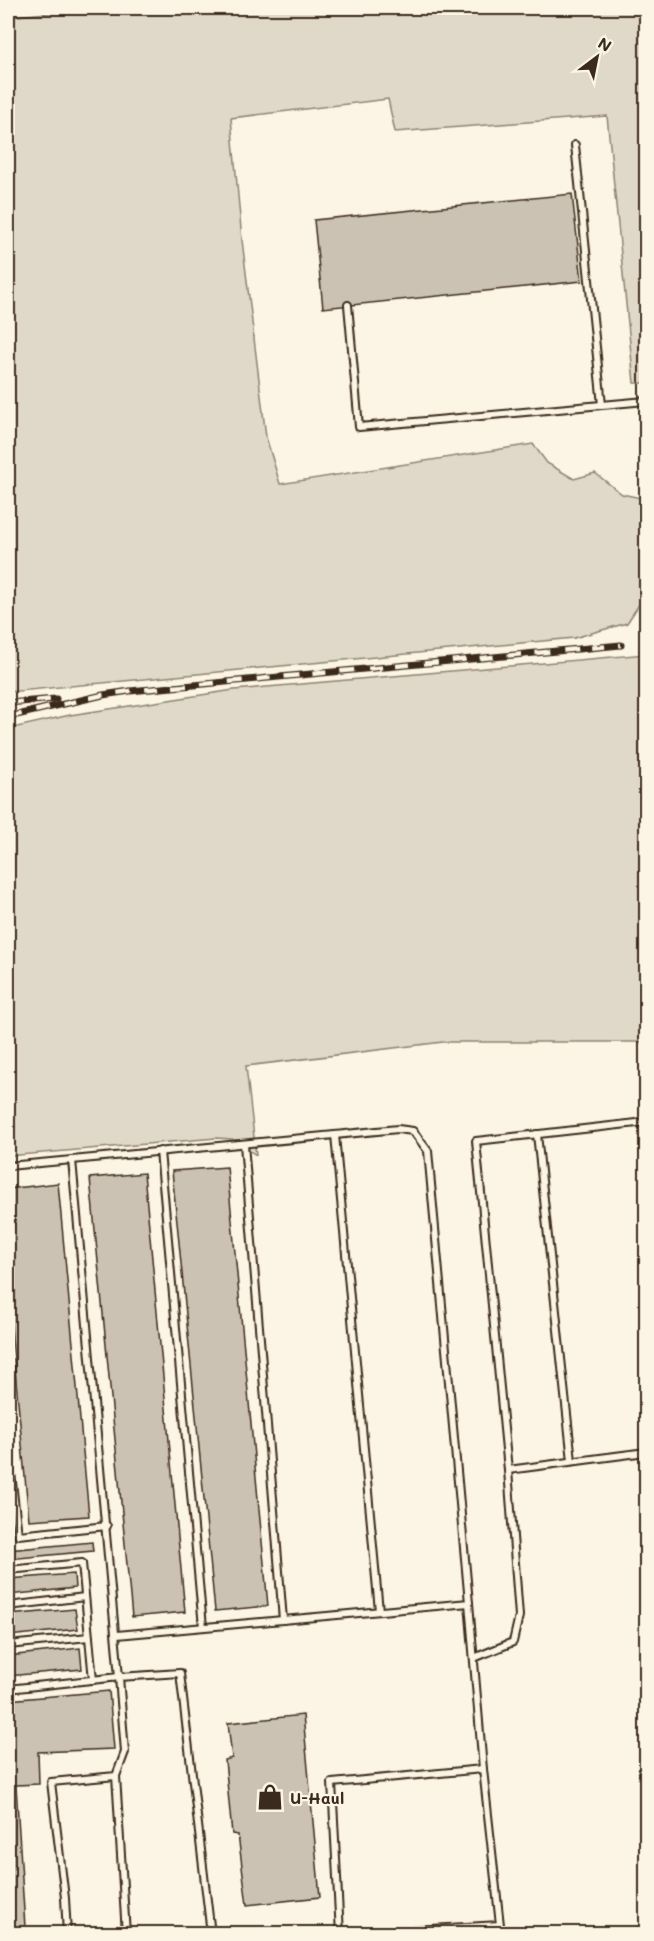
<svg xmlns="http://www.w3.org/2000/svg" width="654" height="1941" viewBox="0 0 654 1941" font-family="Mali,sans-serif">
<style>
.green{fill:#e0d8c8;stroke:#8e8173;stroke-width:1.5}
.building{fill:#ccc2b3;stroke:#3b2a1e;stroke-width:1.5}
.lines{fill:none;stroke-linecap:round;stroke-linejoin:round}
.lane-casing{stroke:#3b2a1e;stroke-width:10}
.lane{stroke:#fcf5e5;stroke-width:6}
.rail-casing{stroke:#3b2a1e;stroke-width:7}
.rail{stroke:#fcf5e5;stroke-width:4.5;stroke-dasharray:14;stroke-linecap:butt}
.labels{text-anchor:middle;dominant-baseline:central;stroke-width:4.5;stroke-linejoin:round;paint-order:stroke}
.poi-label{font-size:16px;font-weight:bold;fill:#3b2a1e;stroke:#fcf5e5;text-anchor:start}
</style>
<rect width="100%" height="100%" fill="#fcf5e5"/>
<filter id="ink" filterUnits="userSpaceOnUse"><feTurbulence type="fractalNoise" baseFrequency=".0167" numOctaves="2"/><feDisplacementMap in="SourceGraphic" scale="12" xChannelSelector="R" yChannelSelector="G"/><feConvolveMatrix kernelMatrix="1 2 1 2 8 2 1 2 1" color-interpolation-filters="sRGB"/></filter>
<g filter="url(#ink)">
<!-- green -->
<g class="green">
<polygon points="95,8 646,8 646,383 634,383 607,116 395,132 388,99 231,118 242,240 266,437 280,484 533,444 547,463 574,479 595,473 622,494 646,499 646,573 644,597 627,623 574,638 8,692 8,17"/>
<polygon points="646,654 646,1042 443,1042 246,1066 256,1155 232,1139 216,1138 8,1156 8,729 70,715 234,690"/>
</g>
<!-- building -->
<g class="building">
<polygon points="572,194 582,281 323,308 314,220"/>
<polygon points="227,1167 268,1606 215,1611 172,1171"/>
<polygon points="144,1173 185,1612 132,1617 90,1178"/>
<polygon points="58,1183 89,1516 29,1520 8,1295 8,1189"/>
<polygon points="92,1542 93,1551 8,1559 8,1550"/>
<polygon points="74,1574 75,1588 8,1595 8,1579"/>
<polygon points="75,1609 78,1629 8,1636 8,1615"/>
<polygon points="80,1648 82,1669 8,1676 8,1656"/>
<polygon points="109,1691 114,1749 38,1752 39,1784 16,1785 25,1927 8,1929 8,1700"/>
<polygon points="303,1715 320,1897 247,1905 238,1835 232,1834 225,1760 232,1758 228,1723"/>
</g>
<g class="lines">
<!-- lane casing -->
<g class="lane-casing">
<g id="lane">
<polyline points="575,145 602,405"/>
<polyline points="348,305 359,427 646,401"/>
<polyline points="537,1134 572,1461"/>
<polyline points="335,1135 379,1611"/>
<polyline points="244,1144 283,1620"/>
<polyline points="160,1151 203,1627"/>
<polyline points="72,1160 398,1129 413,1131 428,1151 469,1603 117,1635"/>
<polyline points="8,1166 72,1160 119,1677 180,1673 211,1934"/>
<polyline points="8,1446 18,1535 107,1526"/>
<polyline points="508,1470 646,1452"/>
<polyline points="8,1570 82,1563 93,1680"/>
<polyline points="8,1606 85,1597"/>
<polyline points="8,1645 89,1637"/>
<polyline points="474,1658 513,1642 519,1616 508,1470 476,1141 646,1122"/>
<polyline points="8,1689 119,1677 125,1752 116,1776 51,1782 65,1898 67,1934"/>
<polyline points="116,1776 126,1934"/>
<polyline points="340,1934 332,1783 483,1769"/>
<polyline points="344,1934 500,1925 483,1769 469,1603"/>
</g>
</g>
<!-- lane -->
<use href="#lane" class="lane"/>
<!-- rail casing -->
<g class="rail-casing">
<g id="rail">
<polyline points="8,8 11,8"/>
<polyline points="8,703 56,699"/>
<polyline points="8,717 103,695 130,691 621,645"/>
</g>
</g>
<!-- rail -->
<use href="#rail" class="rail"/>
</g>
</g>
<!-- icons -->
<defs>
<g id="shop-bare" transform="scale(2.07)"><path d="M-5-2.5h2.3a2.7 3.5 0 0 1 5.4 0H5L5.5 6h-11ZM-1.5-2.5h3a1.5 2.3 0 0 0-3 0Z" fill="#3b2a1e" stroke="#fcf5e5" stroke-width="2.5" paint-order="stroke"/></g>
</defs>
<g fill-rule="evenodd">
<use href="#shop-bare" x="270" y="1797"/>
</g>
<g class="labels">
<!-- poi labels -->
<g class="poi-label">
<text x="290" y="1797">U-Haul</text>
</g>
</g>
<!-- margin -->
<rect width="654" height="1941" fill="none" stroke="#fcf5e5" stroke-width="30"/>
<rect x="15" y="15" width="624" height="1911" fill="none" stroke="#3b2a1e" stroke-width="2" filter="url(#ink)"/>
<!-- north arrow -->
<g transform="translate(597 57) rotate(32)" stroke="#fcf5e5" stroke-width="4.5" paint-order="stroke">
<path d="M0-4.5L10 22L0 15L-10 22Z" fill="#3b2a1e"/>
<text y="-9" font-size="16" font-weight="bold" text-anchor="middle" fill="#3b2a1e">N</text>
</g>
</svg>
